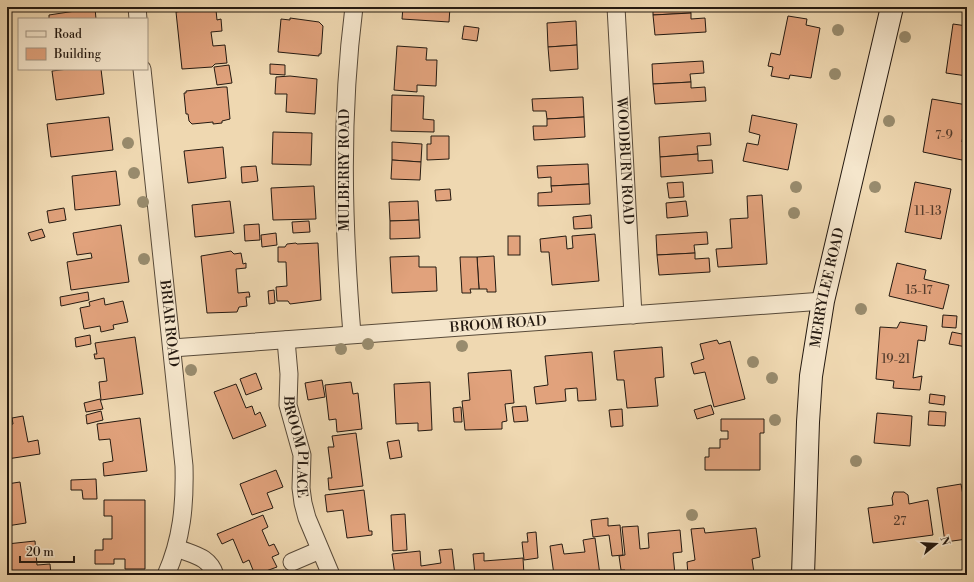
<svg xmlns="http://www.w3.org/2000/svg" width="974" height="582" viewBox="0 0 974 582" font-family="'Libre Bodoni',serif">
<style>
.building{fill:#e1a27c;stroke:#251a11}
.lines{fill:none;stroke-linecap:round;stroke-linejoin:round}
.minor-casing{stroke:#584a39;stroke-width:19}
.secondary-casing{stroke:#251a11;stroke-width:24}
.minor{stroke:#f5e6cc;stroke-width:17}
.secondary{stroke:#f5e6cc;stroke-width:22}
.tree{fill:#988b6d}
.labels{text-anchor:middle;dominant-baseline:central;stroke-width:3.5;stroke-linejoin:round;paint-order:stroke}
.number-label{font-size:12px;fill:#543c2c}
.street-label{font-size:14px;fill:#251a11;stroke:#f5e6cc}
</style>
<rect width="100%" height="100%" fill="#efd8b1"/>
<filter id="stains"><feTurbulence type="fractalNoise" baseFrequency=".005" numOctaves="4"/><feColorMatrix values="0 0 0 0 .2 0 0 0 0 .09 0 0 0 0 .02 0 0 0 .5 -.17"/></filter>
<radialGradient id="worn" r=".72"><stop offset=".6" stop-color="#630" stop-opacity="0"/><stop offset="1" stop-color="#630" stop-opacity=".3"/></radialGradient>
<!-- building -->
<g class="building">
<polygon points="206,7 209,11 216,10 217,20 221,19 222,31 211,32 213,46 225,45 227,63 215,64 212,67 182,69 176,12"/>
<polygon points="403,7 450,7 449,22 402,19"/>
<polygon points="653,7 690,7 691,13 653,15"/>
<polygon points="95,8 96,19 49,19 49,15"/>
<polygon points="691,13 691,19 705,18 706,32 655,35 653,15"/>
<polygon points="788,16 807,19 806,25 820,28 811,78 790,75 789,79 771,76 773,67 768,66 771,53 780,55"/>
<polygon points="290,18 319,22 323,26 321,54 319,54 319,56 278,52 281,19 290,20"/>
<polygon points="576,21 577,45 548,47 547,23"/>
<polygon points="953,24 967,26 967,76 946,73"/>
<polygon points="464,26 479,28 477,41 462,39"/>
<polygon points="577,45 578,69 550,71 548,47"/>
<polygon points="397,46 427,48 426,60 437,60 436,86 417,85 417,92 394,90"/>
<polygon points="703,61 704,73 690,74 691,82 653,84 652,64"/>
<polygon points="270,64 285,65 285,75 270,74"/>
<polygon points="229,65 232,83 217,85 214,67"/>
<polygon points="68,69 101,69 104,94 56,100 52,71"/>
<polygon points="290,76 317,79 315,114 286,112 287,94 275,94 276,77"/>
<polygon points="691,82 691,88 705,87 706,101 655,104 653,84"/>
<polygon points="223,87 227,87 230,119 222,121 222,123 213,124 213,122 192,124 189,121 188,114 186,114 184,93 186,93 186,91"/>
<polygon points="392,95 424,96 423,119 434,120 434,132 391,131"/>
<polygon points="583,97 584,117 547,119 546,111 533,111 532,99"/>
<polygon points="932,99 967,105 967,128 964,128 962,142 967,143 967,161 923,152"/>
<polygon points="752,115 797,124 788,170 743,161 747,143 758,145 760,135 749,132"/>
<polygon points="109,117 113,150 51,157 47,124"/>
<polygon points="584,117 585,137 534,140 533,126 547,126 547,119"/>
<polygon points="273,132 312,133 311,165 272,164"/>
<polygon points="710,133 711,145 697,146 698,154 660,157 659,137"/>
<polygon points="431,136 449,136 449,159 427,160 427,144 431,144"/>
<polygon points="392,142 422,144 421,162 392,160"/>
<polygon points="223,147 226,178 188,183 184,151"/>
<polygon points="698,154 698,161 712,160 713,173 661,177 660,157"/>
<polygon points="392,160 421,162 420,180 391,179"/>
<polygon points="588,164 589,184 551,186 551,177 538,178 537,166"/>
<polygon points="256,166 258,181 242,183 241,167"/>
<polygon points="116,171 120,205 75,210 72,176"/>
<polygon points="683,182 684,197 669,198 667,183"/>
<polygon points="915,182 951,189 941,239 905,232"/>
<polygon points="589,184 590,204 538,206 538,193 552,192 551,186"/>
<polygon points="314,186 316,219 273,220 271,188"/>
<polygon points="450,189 451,200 436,201 435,190"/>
<polygon points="762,195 767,264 718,267 716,249 732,248 730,219 748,218 747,196"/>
<polygon points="230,201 234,233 195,237 192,205"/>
<polygon points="418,201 419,220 390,221 389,202"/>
<polygon points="686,201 688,216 667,218 666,203"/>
<polygon points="64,208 66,220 49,223 47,211"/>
<polygon points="591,215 592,228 574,229 573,217"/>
<polygon points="419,220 420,238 390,239 390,221"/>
<polygon points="309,221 310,232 293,233 292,222"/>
<polygon points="259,224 260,240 245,241 244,225"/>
<polygon points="121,225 129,282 71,290 67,262 92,258 91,253 77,255 73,233"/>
<polygon points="42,229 45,237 31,241 28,233"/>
<polygon points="707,232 708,244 694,245 695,253 657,255 656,235"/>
<polygon points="276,233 277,245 262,247 261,235"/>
<polygon points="595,234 599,281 552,285 549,252 541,252 540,239 566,236 567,249 573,248 572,236"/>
<rect x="508" y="236" width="12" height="19"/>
<polygon points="296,243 297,244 318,243 321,300 290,304 288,301 277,301 276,287 287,286 286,262 278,262 278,247 285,247 287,244"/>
<polygon points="231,251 234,254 241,253 243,264 246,263 246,268 236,269 238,293 249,292 250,297 246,297 247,306 239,307 237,312 207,313 201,256"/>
<polygon points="695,253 695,259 709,258 710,272 659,275 657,255"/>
<polygon points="419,256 419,267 436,267 437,291 392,293 390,257"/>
<polygon points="494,256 496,292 487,292 487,289 479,289 477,257"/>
<polygon points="460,257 477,257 479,289 470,289 471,293 462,293"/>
<polygon points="897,263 926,270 924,279 949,285 943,309 889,296"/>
<polygon points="274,290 275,303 269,304 268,291"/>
<polygon points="88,292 89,300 61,306 60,297"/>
<polygon points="104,298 105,305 123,301 128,322 113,325 114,329 101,332 100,326 84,329 80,308 90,306 89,302"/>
<polygon points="943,315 957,316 956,328 942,327"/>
<polygon points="900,322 927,326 925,341 918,340 913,378 922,376 920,390 893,388 894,381 876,379 880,327 897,328"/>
<polygon points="952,332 967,335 967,347 949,344"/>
<polygon points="90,335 91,344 76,347 75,338"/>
<polygon points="135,337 143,394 101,400 99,382 107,381 104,358 95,359 94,354 97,354 95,343"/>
<polygon points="717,340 719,344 730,341 745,399 714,407 705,372 694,374 691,363 704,359 700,344"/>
<polygon points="662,347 664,377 655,378 658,406 627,408 624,380 617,380 614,351"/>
<polygon points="592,352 596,400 578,401 577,388 565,389 566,401 536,404 534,387 548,385 545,356"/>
<polygon points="511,370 514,403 505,404 507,421 502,422 502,429 465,430 462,401 470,400 468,373"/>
<polygon points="256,373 262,389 246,395 240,379"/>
<polygon points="322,380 325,397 308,400 305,383"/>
<polygon points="351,382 353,394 358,393 362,429 337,432 336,419 329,420 325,385"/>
<polygon points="430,382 432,430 418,431 418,423 396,424 394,384"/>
<polygon points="236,384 246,408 252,406 255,415 260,412 266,426 233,439 214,392"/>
<polygon points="930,394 945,396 944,405 929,403"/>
<polygon points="100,399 103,409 86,412 84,403"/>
<polygon points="711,405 714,414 697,419 694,410"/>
<polygon points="526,406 528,421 514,422 512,407"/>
<polygon points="461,407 462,422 454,422 453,408"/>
<polygon points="622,409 623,426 611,427 609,410"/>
<polygon points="101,411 103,420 87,424 86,415"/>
<polygon points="929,411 946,412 945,426 928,425"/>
<polygon points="877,413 912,416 910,446 874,443"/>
<polygon points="23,416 28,442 38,440 40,454 7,459 7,425 13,424 12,418"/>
<polygon points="140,418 147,471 104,476 103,463 113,461 110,439 99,440 97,424"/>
<polygon points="721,419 764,419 764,433 760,433 760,470 705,470 705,457 709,457 709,448 720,448 720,439 728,439 728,431 721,431"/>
<polygon points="356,433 363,486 329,490 328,478 332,478 328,447 334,447 332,436"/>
<polygon points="399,440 402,457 390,459 387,442"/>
<polygon points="276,470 283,487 267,493 273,508 252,515 240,484"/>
<polygon points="96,479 97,499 83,499 82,490 71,490 71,480"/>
<polygon points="20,482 26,523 7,526 7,484"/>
<polygon points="961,484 964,501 967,500 967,539 945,542 937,488"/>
<polygon points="364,490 369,531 372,531 372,535 347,538 343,510 327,512 325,495"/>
<polygon points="894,492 904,492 908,495 909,504 928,500 933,535 873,543 868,508 893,505 892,498"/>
<polygon points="104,500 145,500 145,569 125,569 125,559 114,559 114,564 95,564 95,550 103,550 103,539 112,539 112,516 104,516"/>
<polygon points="405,514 407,550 393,551 391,515"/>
<polygon points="263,515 268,527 262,530 269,546 274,544 279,554 272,557 277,567 255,575 249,560 243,563 233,539 222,544 217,534"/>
<polygon points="608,518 608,526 620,525 623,555 612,556 609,535 593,537 591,520"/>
<polygon points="638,526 640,549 649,548 648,533 680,530 682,552 673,553 675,575 626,575 625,570 621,570 619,556 625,555 622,527"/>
<polygon points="704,528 705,533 756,528 760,557 752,559 754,573 737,575 688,575 687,562 695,560 691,529"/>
<polygon points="536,532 538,558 524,560 522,542 528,542 527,533"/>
<polygon points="595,538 600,575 554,575 550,546 562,544 564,554 585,552 583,540"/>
<polygon points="35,541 37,565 50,564 51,575 23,575 22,572 7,574 7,544"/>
<polygon points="452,549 455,575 395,575 392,554 420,551 421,566 441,563 439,550"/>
<polygon points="484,553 484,561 523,558 524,575 475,575 473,554"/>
<polygon points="284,570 286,575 269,575"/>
</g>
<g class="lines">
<!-- minor casing -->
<g class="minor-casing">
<g id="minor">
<polyline points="137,7 138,19"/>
<path id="s1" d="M616,7L633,315"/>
<path id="s2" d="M142,69L184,466C185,505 182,539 166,575"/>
<path d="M352,334C343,224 340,117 354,7"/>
<path id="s3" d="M286,340L289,374L288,405L302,455L301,488L303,503L307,518L331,575"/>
<path id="s4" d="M172,348L823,301"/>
<path d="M177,548C193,555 209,556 215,575"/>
<polyline points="292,562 320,550"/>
</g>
</g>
<!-- secondary casing -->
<g class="secondary-casing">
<g id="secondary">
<path id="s5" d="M803,575L808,422L811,376L823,301L892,7"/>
</g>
</g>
<!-- minor -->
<use href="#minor" class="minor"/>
<!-- secondary -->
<use href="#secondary" class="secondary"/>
</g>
<!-- trees -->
<g class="tree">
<circle cx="838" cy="30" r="6"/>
<circle cx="905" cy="37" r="6"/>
<circle cx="835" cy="74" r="6"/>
<circle cx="889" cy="121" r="6"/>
<circle cx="128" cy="143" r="6"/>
<circle cx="134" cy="173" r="6"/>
<circle cx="796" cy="187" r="6"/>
<circle cx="875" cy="187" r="6"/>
<circle cx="143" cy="202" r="6"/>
<circle cx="794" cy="213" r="6"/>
<circle cx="144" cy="259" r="6"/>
<circle cx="861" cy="309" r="6"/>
<circle cx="368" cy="344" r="6"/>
<circle cx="462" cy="346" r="6"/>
<circle cx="341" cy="349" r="6"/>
<circle cx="753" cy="362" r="6"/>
<circle cx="191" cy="370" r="6"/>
<circle cx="772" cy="378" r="6"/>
<circle cx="775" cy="420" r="6"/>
<circle cx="856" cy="461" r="6"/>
<circle cx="692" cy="515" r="6"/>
</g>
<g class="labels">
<!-- number labels -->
<g class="number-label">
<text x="944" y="135">7-9</text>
<text x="928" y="211">11-13</text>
<text x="919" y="290">15-17</text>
<text x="896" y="359">19-21</text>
<text x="900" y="521">27</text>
</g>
<!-- street labels -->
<g class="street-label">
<text stroke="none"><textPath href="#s1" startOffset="154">WOODBURN ROAD</textPath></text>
<text transform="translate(345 170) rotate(-90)">MULBERRY ROAD</text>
<text stroke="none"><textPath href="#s5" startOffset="289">MERRYLEE ROAD</textPath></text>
<text stroke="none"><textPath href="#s2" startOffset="256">BRIAR ROAD</textPath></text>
<text stroke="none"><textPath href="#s4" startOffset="327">BROOM ROAD</textPath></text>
<text stroke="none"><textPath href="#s3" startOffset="108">BROOM PLACE</textPath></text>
</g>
</g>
<!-- margin -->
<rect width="974" height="582" fill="none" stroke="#efd8b1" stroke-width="24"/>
<rect x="8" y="8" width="958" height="566" fill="none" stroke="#251a11" stroke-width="2"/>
<rect x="12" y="12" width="950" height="558" fill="none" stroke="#251a11"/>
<!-- legend -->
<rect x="18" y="18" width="130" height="52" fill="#f5e6cc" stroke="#a29481"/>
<rect x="26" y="31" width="20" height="6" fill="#f5e6cc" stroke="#a29481"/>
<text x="54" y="38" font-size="12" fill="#251a11">Road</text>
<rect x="26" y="48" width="20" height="12" fill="#e1a27c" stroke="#a29481"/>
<text x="54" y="58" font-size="12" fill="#251a11">Building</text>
<!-- north arrow -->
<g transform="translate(936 544) rotate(72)" stroke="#f5e6cc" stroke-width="3" paint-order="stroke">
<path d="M0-3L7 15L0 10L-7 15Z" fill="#251a11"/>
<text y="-6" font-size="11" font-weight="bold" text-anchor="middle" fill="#251a11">N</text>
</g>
<!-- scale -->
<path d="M20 556v6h54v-6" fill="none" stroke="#251a11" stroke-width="2"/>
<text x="26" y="556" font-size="12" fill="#251a11" stroke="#f5e6cc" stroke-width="3" paint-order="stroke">20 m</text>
<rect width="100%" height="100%" filter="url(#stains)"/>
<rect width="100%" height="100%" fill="url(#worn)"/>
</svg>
